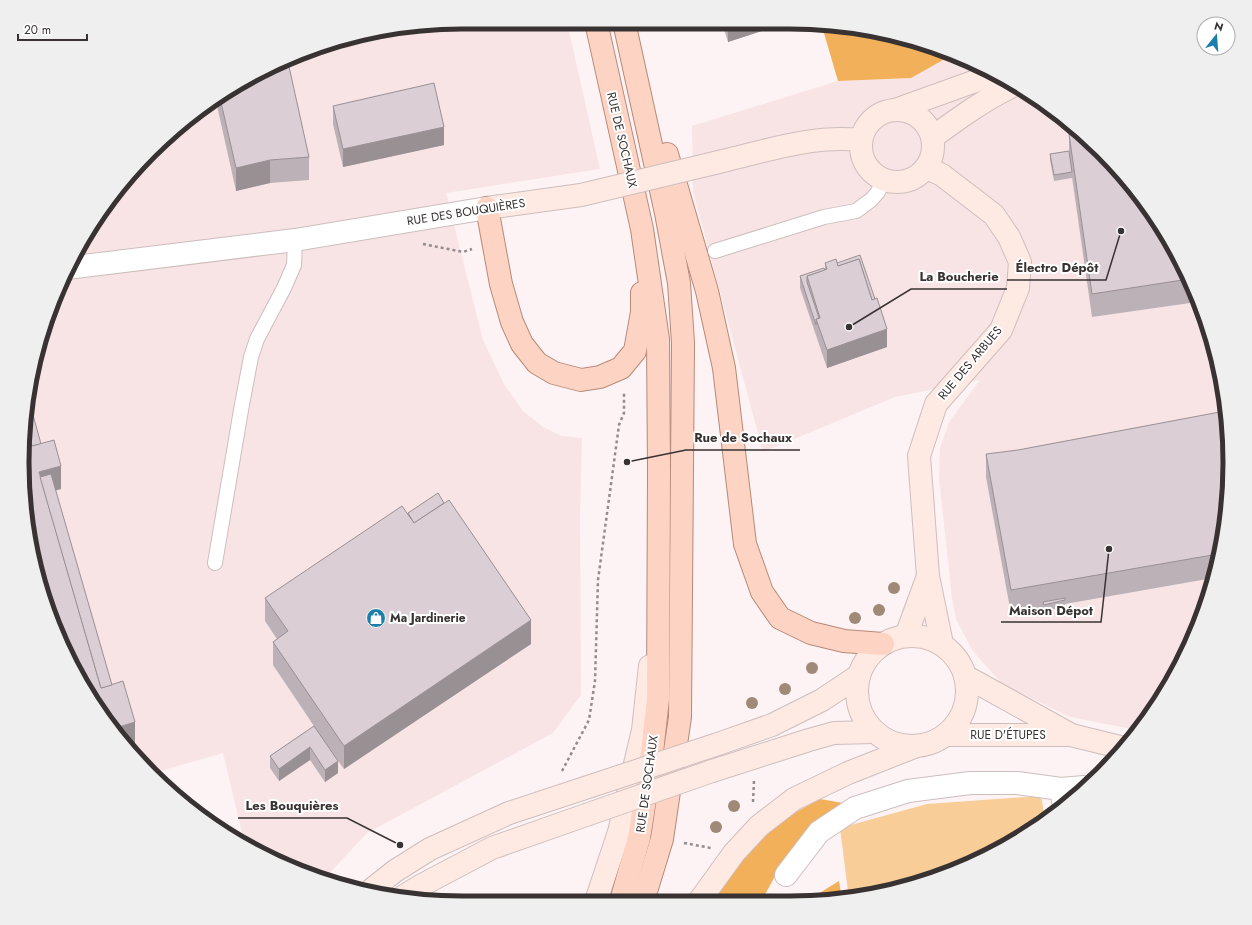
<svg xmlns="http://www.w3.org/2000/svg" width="1252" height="925" viewBox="0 0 1252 925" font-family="Jost,sans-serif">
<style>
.built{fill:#f8e4e5}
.green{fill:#f8cd98}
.forest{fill:#f1b059}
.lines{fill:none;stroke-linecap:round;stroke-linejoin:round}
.lane-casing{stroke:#cdbebe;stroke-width:16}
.street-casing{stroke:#cdbebe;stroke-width:24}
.secondary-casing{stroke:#cdbebe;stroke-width:24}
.primary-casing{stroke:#b78978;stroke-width:24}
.path{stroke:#938b8c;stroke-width:2.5;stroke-dasharray:3 3;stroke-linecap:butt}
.lane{stroke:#fff;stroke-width:14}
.street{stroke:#fff;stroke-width:22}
.secondary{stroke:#feeae2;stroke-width:22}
.primary{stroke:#fdd4c4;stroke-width:22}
.secondary-bridge-casing{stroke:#cdbebe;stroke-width:24;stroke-linecap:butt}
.secondary-bridge{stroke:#feeae2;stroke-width:22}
.tree{fill:#9e8a77}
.wall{fill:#bcb1b6}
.shaded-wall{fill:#999094}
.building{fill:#dbced4;stroke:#999094}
.labels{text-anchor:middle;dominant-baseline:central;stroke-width:4;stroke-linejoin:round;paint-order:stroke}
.street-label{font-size:12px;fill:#383232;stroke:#fff}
.poi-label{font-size:12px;font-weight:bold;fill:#383232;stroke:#fff;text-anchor:start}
.rim{fill:none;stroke:#383232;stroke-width:5}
.leader{fill:none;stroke:#383232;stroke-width:1.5}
.callout-dot{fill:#383232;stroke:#fff;stroke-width:1.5}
.callout-label{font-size:13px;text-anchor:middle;font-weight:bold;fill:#383232;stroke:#fff;stroke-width:4;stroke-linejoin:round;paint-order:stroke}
</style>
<rect width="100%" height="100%" fill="#fdf3f4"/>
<!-- built -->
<g class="built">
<polygon points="462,22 567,22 600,169 446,193 483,340 504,384 523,411 543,427 562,436 582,438 580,516 581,695 553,733 367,833 323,880 245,845 223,753 153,773 113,730 45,604 23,492 30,377 68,267 96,218 151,151 242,81 348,37"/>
<polygon points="952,55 984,67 1034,96 1101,151 1185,268 1215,349 1229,434 1226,520 1207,604 1171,683 1137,730 1070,717 1002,684 972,650 956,619 952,598 939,478 940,448 949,422 980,380 895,397 763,452 693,191 692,126 838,81 911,78"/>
</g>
<!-- green -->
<polygon class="green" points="1041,796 1045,819 958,869 849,899 840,828 927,804"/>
<!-- forest -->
<g class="forest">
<polygon points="821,23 903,37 952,55 911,78 838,81"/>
<polygon points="820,799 849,804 780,867 762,900 714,900 743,853 785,818"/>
<polygon points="839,881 842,899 812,899 813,897"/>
</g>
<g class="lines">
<!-- lane casing -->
<g class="lane-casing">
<g id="lane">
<polyline points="715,251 824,217 856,211 871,200 878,192 883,180"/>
<polyline points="215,563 241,410 251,357 257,339 284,288 294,265 295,240"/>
</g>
</g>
<!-- street casing -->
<g class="street-casing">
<g id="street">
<polyline points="67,268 295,240 487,208"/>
<polyline points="1064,806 1061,789 1084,787"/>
<polyline points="786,875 819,832 855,808 908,791 970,783 1017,783 1061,789"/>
</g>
</g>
<!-- secondary casing -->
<g class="secondary-casing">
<g id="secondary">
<circle cx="897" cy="146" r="36"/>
<polyline points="895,110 995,74"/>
<path d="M933,137C959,118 985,99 1015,85"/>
<path d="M723,161C769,150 813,135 861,140"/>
<polyline points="927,168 942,175 994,215 1009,237 1020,262 1018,288 1001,330 936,404 919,456 928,576 942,644"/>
<polyline points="487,208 581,195"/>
<circle cx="912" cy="691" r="55"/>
<polyline points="906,636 928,576"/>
<polyline points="965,676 1068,733"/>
<polyline points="946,735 1071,735 1124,748"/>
<polyline points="718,744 772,725 822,700 858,676"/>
<polyline points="712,771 809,740 834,733 874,732"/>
<polyline points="371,890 395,871 430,849 509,813 591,786"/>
<polyline points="404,896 422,885 492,848 586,815"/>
<polyline points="700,900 734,853 759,826 794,799 848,773 914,747"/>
<polyline points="596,901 619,832 643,730 650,666"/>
</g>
</g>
<!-- primary casing -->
<g class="primary-casing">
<g id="primary">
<polyline points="596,22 642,229 658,339 659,473 658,699 651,761 639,838 621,901"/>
<polyline points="624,22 666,213 679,283 683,343 680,717 662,839 643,901"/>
<polyline points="667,154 707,291 724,368 745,544 762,592 780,618 811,633 844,641 883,644"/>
<polyline points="487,208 501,284 512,322 522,344 537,363 554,373 581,380 600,377 621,368 635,351 642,312 642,293"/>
</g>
</g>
<!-- path -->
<g class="path">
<polyline points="423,244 463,252 472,249"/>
<polyline points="562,771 589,720 595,681 598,580 619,425 624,413 624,391"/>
<polyline points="753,802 754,781"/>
<polyline points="684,843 711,848"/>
</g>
<!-- lane -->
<use href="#lane" class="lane"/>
<!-- street -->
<use href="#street" class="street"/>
<!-- secondary -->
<use href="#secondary" class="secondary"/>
<!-- primary -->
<use href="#primary" class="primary"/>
<!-- secondary-bridge casing -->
<g class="secondary-bridge-casing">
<g id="secondary-bridge">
<polyline points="581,195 723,161"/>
<polyline points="591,786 718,744"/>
<polyline points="586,815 712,771"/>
</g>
</g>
<!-- secondary-bridge -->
<use href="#secondary-bridge" class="secondary-bridge"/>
</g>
<!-- trees -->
<g class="tree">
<circle cx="894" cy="588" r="6"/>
<circle cx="879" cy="610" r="6"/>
<circle cx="855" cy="618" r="6"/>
<circle cx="812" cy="668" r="6"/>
<circle cx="785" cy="689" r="6"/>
<circle cx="752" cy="703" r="6"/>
<circle cx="734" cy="806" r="6"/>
<circle cx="716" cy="827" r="6"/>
</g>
<!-- wall -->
<g class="wall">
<polygon points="477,22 485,22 484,24"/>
<polygon points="722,23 765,23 765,30 728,42"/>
<polygon points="242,81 309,157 309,180 270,183 236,191 216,101"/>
<polygon points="333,106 444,145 343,167 333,124"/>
<polygon points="1069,134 1185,268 1197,302 1092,317 1072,177 1072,178 1054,181 1050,160 1050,154 1069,151"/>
<polygon points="825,263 837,263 887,347 827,368 800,288 800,276 825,269"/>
<polygon points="986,454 1226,520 1213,578 1065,604 1065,607 1044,611 1043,608 1011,614 986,477"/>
<polygon points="408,513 531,644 344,769 327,746 338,773 325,782 310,760 279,781 270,768 270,756 314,726 273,665 273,642 277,639 265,621 265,598"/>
</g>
<!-- shaded-wall -->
<g class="shaded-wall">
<polygon points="749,23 765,23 765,30 728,42 728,30"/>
<polygon points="444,127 444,145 343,167 343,149"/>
<polygon points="270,160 270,183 236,191 236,168"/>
<polygon points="887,329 887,347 827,368 827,350"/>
<polygon points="61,466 61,489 44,494 39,472"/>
<polygon points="531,620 531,644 344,769 344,746"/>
<polygon points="135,722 135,745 128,747 112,729"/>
<polygon points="310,747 310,760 279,781 279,769"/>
<polygon points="338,761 338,773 325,782 325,770"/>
</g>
<!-- building -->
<g class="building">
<polygon points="726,23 749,23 728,30"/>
<polygon points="288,62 309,157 270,160 236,168 220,98 242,81"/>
<polygon points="434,83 444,127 343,149 333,106"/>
<polygon points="1079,133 1101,151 1139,195 1185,268 1189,279 1092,294 1069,134"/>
<polygon points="1069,151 1072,172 1054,175 1050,154"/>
<polygon points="860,255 875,299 872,300 859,259 838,266 837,263"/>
<polygon points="836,259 838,266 859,259 872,300 877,298 887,329 827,350 816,319 820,318 807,276 827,269 825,263"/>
<polygon points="824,268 825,270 807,276 807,282 819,318 816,319 816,325 800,276"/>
<polygon points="29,404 30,404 41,444 32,446 27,429"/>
<polygon points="1225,411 1229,434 1226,520 1218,554 1011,590 986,454 1018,450"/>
<polygon points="27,429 32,446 54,440 61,466 39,472 101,688 123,681 135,722 112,729 81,683 45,604 23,492"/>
<polygon points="51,474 112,685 101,688 40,477"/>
<polygon points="438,493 444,503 414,523 408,513"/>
<polygon points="449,500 531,620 344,746 273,642 288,631 265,598 402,506 414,523"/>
<polygon points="1065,598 1065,600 1044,605 1043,602"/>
<polygon points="314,726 338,761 325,770 310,747 279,769 270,756"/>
</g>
<!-- icons -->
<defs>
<g id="shop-disc" transform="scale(1)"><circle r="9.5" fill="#1b7faa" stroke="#fff"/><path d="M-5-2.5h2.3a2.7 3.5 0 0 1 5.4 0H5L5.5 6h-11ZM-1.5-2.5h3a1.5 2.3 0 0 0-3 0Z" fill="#fff"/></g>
</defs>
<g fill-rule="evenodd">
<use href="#shop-disc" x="376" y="618"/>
</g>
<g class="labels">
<!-- street labels -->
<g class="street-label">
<text transform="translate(622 140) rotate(77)">RUE DE SOCHAUX</text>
<text transform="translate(466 212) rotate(-9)">RUE DES BOUQUIÈRES</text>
<text transform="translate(970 363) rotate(-50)">RUE DES ARBUES</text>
<text x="1008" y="735">RUE D'ÉTUPES</text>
<text transform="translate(647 784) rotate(-82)">RUE DE SOCHAUX</text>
</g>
<!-- poi labels -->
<g class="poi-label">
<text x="390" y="618">Ma Jardinerie</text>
</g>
</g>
<!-- crop -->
<path d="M0 0H1252V925H0ZM462 29H790A433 433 0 0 1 1223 462V463A433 433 0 0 1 790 896H462A433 433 0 0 1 29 463V462A433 433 0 0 1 462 29Z" fill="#efefef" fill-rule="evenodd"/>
<path class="rim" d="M462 29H790A433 433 0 0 1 1223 462V463A433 433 0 0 1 790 896H462A433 433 0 0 1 29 463V462A433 433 0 0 1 462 29Z"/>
<!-- callouts -->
<path class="leader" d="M1121 231L1106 280H1007M849 327L911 289H1007M627 462L686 450H800M1109 549L1101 622H1001M400 845L347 818H238"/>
<g class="callout-dot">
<circle cx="1121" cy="231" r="4"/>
<circle cx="849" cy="327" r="4"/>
<circle cx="627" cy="462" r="4"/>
<circle cx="1109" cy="549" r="4"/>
<circle cx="400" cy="845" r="4"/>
</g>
<g class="callout-label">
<text x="1057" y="272">Électro Dépôt</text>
<text x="959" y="281">La Boucherie</text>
<text x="743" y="442">Rue de Sochaux</text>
<text x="1051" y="615">Maison Dépot</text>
<text x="292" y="810">Les Bouquières</text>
</g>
<!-- north arrow -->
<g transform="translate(1216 36) rotate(17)"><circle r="19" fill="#ffffff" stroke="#afadad"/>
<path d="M0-3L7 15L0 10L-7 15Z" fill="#1b7faa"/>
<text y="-6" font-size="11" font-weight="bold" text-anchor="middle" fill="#383232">N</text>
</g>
<!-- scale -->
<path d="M18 34v6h69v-6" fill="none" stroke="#383232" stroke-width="2"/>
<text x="24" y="34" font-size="12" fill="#383232" stroke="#ffffff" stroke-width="3" paint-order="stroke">20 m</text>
</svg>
